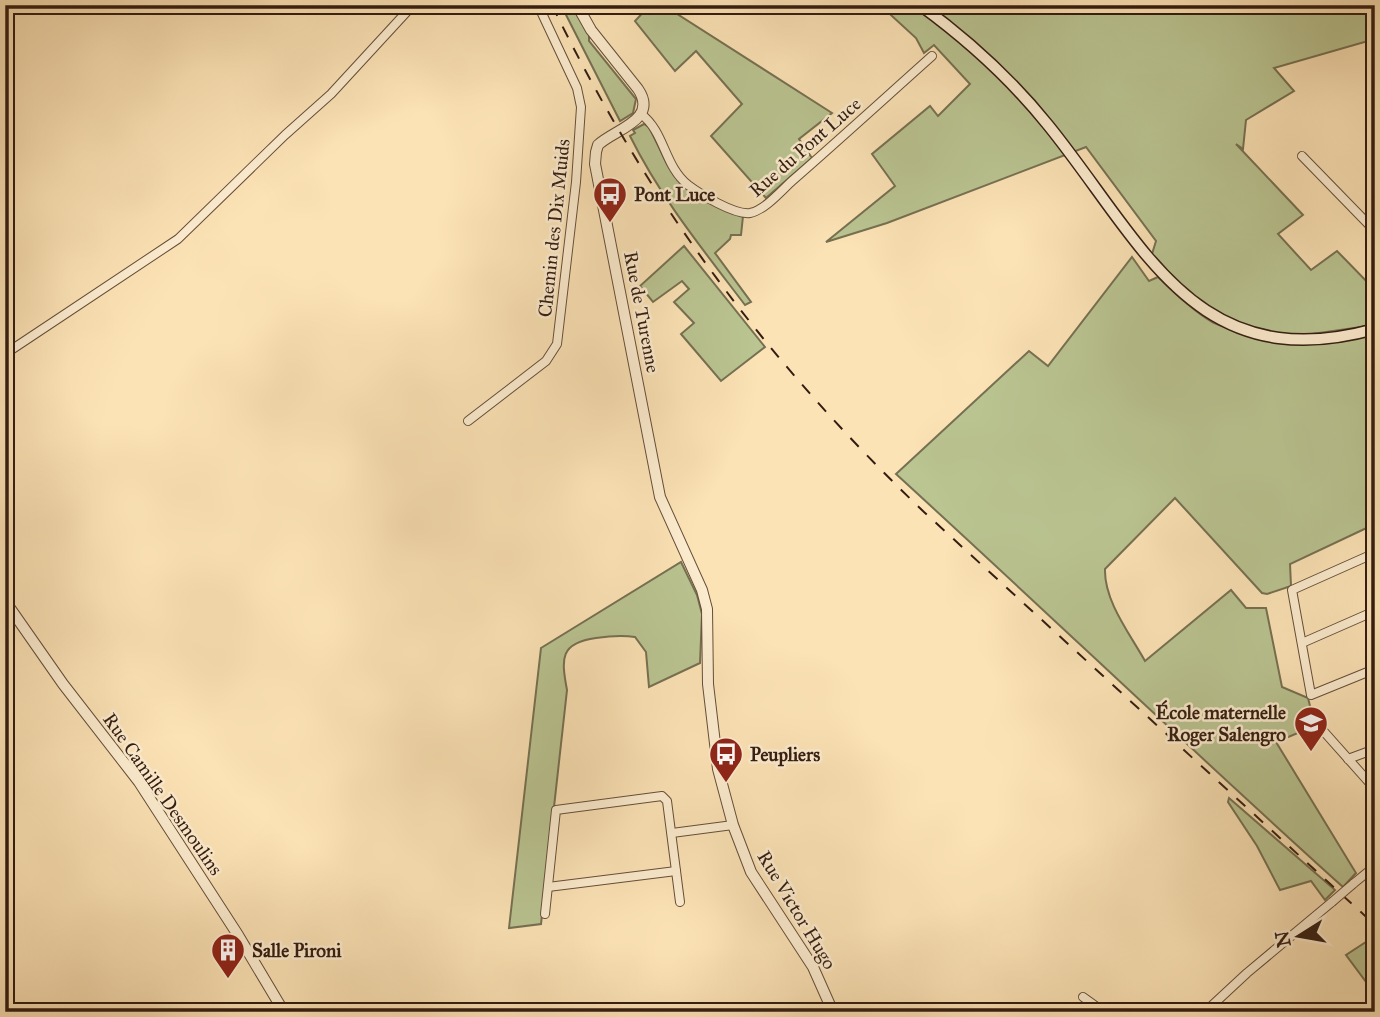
<svg xmlns="http://www.w3.org/2000/svg" width="1380" height="1017" viewBox="0 0 1380 1017" font-family="'IM FELL Great Primer',serif">
<style>
.green{fill:#bac592;stroke:#767052;stroke-width:2}
.lines{fill:none;stroke-linecap:round;stroke-linejoin:round}
.minor-casing{stroke:#654e3a;stroke-width:10}
.tertiary-casing{stroke:#654e3a;stroke-width:12}
.secondary-casing{stroke:#331c11;stroke-width:13}
.minor{stroke:#fdedd0;stroke-width:8}
.tertiary{stroke:#fdedd0;stroke-width:10}
.secondary{stroke:#fdedd0;stroke-width:10}
.rail{stroke:#331c11;stroke-width:2;stroke-dasharray:12 12;stroke-linecap:butt}
.minor-bridge-casing{stroke:#654e3a;stroke-width:10;stroke-linecap:butt}
.minor-bridge{stroke:#fdedd0;stroke-width:8}
.labels{text-anchor:middle;dominant-baseline:central;stroke-width:5;stroke-linejoin:round;paint-order:stroke}
.street-label{font-size:19px;fill:#331c11;stroke:#fdedd0}
.poi-label{font-size:19px;font-weight:bold;fill:#331c11;stroke:#fdedd0;text-anchor:start}
</style>
<rect width="100%" height="100%" fill="#fce3b6"/>
<filter id="stains"><feTurbulence type="fractalNoise" baseFrequency=".00286" numOctaves="4"/><feColorMatrix values="0 0 0 0 .2 0 0 0 0 .09 0 0 0 0 .02 0 0 0 .5 -.17"/></filter>
<radialGradient id="worn" r=".72"><stop offset=".6" stop-color="#630" stop-opacity="0"/><stop offset="1" stop-color="#630" stop-opacity=".3"/></radialGradient>
<!-- green -->
<g class="green">
<polygon points="561,5 579,5 589,32 589,41 636,99 633,113 620,121"/>
<polygon points="650,5 663,5 832,113 799,139 812,158 766,198 711,136 742,104 696,51 675,71 635,21"/>
<polygon points="880,5 1375,5 1375,39 1274,68 1294,91 1246,120 1243,149 1236,144 1303,215 1278,234 1311,270 1337,251 1375,290 1375,325 1298,336 1255,330 1220,315 1191,296 1152,254 1156,241 1086,147 887,223 826,242 895,186 872,154 930,106 938,116 970,84 934,45 924,53 916,38"/>
<path d="M644,124L649,127L667,164L679,180L743,216L741,235H731L730,239L715,253L751,302L745,305C704,251 660,197 630,136L635,133L633,130Z"/>
<polygon points="684,246 765,347 721,381 681,334 694,323 674,302 689,289 682,281 653,302 640,286"/>
<path d="M1132,257L1149,281L1158,277C1175,293 1192,310 1212,322C1220,326 1229,328 1237,331C1287,348 1325,345 1375,332V524L1290,564L1291,586L1267,594L1262,593L1175,498L1105,569C1104,601 1130,634 1145,661L1231,590L1246,608H1266L1282,687L1308,698L1315,726L1276,742L1356,873L1343,887C1192,751 1046,611 896,474L1029,351L1048,366Z"/>
<path d="M681,562L697,595L702,614L700,663L649,687L646,652L635,637C621,635 610,636 596,638C560,643 561,658 567,690L541,924L509,928L541,648Z"/>
<polygon points="1229,798 1335,890 1325,900 1311,881 1280,890 1257,846 1228,802"/>
<polygon points="1375,936 1375,994 1346,955"/>
</g>
<g class="lines">
<!-- minor casing -->
<g class="minor-casing">
<g id="minor">
<path d="M641,114C665,132 664,166 688,185C700,194 734,215 750,213C765,210 781,191 792,181C839,140 885,98 932,56"/>
<polyline points="1302,156 1375,231"/>
<polyline points="5,354 178,239 285,135 331,94 413,5"/>
<polyline points="468,421 546,361 557,344 576,182 581,107 577,88 538,5"/>
<polyline points="1375,553 1292,590 1311,695 1375,669"/>
<polyline points="1302,643 1375,611"/>
<polyline points="1318,725 1375,789"/>
<polyline points="1348,759 1375,749"/>
<polyline points="672,833 733,825"/>
<polyline points="1353,884 1375,866"/>
<polyline points="548,887 676,871"/>
<polyline points="545,914 556,810 662,796 667,801 680,902"/>
<polyline points="1083,997 1104,1012"/>
<polyline points="1205,1012 1247,973 1332,902"/>
</g>
</g>
<!-- tertiary casing -->
<g class="tertiary-casing">
<g id="tertiary">
<path d="M577,5L591,30L638,89C659,120 615,129 598,145L596,152L595,164L660,497L702,590L707,609L708,684L718,769L733,825L751,872L813,967L833,1012"/>
<polyline points="5,601 63,684 139,782 238,935 284,1012"/>
</g>
</g>
<!-- secondary casing -->
<g class="secondary-casing">
<path id="secondary" d="M920,5C968,40 1011,79 1048,125C1143,242 1194,379 1375,329"/>
</g>
<!-- minor -->
<use href="#minor" class="minor"/>
<!-- tertiary -->
<use href="#tertiary" class="tertiary"/>
<!-- secondary -->
<use href="#secondary" class="secondary"/>
<!-- rail -->
<path class="rail" d="M552,5C647,201 767,362 924,512L1375,925"/>
<!-- minor-bridge casing -->
<g class="minor-bridge-casing">
<polyline id="minor-bridge" points="1332,902 1353,884"/>
</g>
<!-- minor-bridge -->
<use href="#minor-bridge" class="minor-bridge"/>
</g>
<!-- icons -->
<defs>
<g id="bus-pin" transform="scale(1.75)"><path d="M0 17L-7.5 6A9.5 9.5 0 1 1 7.5 6Z" fill="#8f2418" stroke="#fdedd0"/><path d="M-5-6H5V4H4V6H2V4H-2V6H-4V4H-5ZM-3.5-4V0h7V-4ZM-3.5 1.2v1.5H-2V1.2ZM2 1.2v1.5H3.5V1.2Z" fill="#fff"/></g>
<g id="school-pin" transform="scale(1.75)"><path d="M0 17L-7.5 6A9.5 9.5 0 1 1 7.5 6Z" fill="#8f2418" stroke="#fdedd0"/><path d="M0-5L7-2L0 1L-7-2ZM-4 1L0 2.5L4 1V4Q0 6-4 4Z" fill="#fff"/></g>
<g id="building-pin" transform="scale(1.75)"><path d="M0 17L-7.5 6A9.5 9.5 0 1 1 7.5 6Z" fill="#8f2418" stroke="#fdedd0"/><path d="M-4-6H4V6H1V3H-1V6H-4ZM-2.5-4.3h1.7v1.8h-1.7ZM.8-4.3h1.7v1.8H.8ZM-2.5-1h1.7V.8h-1.7ZM.8-1h1.7V.8H.8Z" fill="#fff"/></g>
</defs>
<g fill-rule="evenodd">
<use href="#bus-pin" x="610" y="194"/>
<use href="#school-pin" x="1311" y="723"/>
<use href="#bus-pin" x="726" y="754"/>
<use href="#building-pin" x="228" y="950"/>
</g>
<g class="labels">
<!-- street labels -->
<g class="street-label">
<text transform="translate(805 147) rotate(-41)">Rue du Pont Luce</text>
<text transform="translate(554 228) rotate(-84)">Chemin des Dix Muids</text>
<text transform="translate(642 312) rotate(79)">Rue de Turenne</text>
<text transform="translate(163 794) rotate(55)">Rue Camille Desmoulins</text>
<text transform="translate(797 910) rotate(59)">Rue Victor Hugo</text>
</g>
<!-- poi labels -->
<g class="poi-label">
<text x="634" y="194">Pont Luce</text>
<text x="1286" y="712" text-anchor="end">École maternelle<tspan x="1286" dy="22">Roger Salengro</tspan></text>
<text x="750" y="754">Peupliers</text>
<text x="252" y="950">Salle Pironi</text>
</g>
</g>
<!-- margin -->
<rect width="1380" height="1017" fill="none" stroke="#fce3b6" stroke-width="28"/>
<rect x="7" y="7" width="1366" height="1003" fill="none" stroke="#331c11" stroke-width="3.5"/>
<rect x="14" y="14" width="1352" height="989" fill="none" stroke="#331c11" stroke-width="2"/>
<!-- north arrow -->
<g transform="translate(1299 936) rotate(259)" stroke="#fdedd0" stroke-width="5" paint-order="stroke">
<path d="M0-5L12 26L0 18L-12 26Z" fill="#331c11"/>
<text y="-10" font-size="19" font-weight="bold" text-anchor="middle" fill="#331c11">N</text>
</g>
<rect width="100%" height="100%" filter="url(#stains)"/>
<rect width="100%" height="100%" fill="url(#worn)"/>
</svg>
